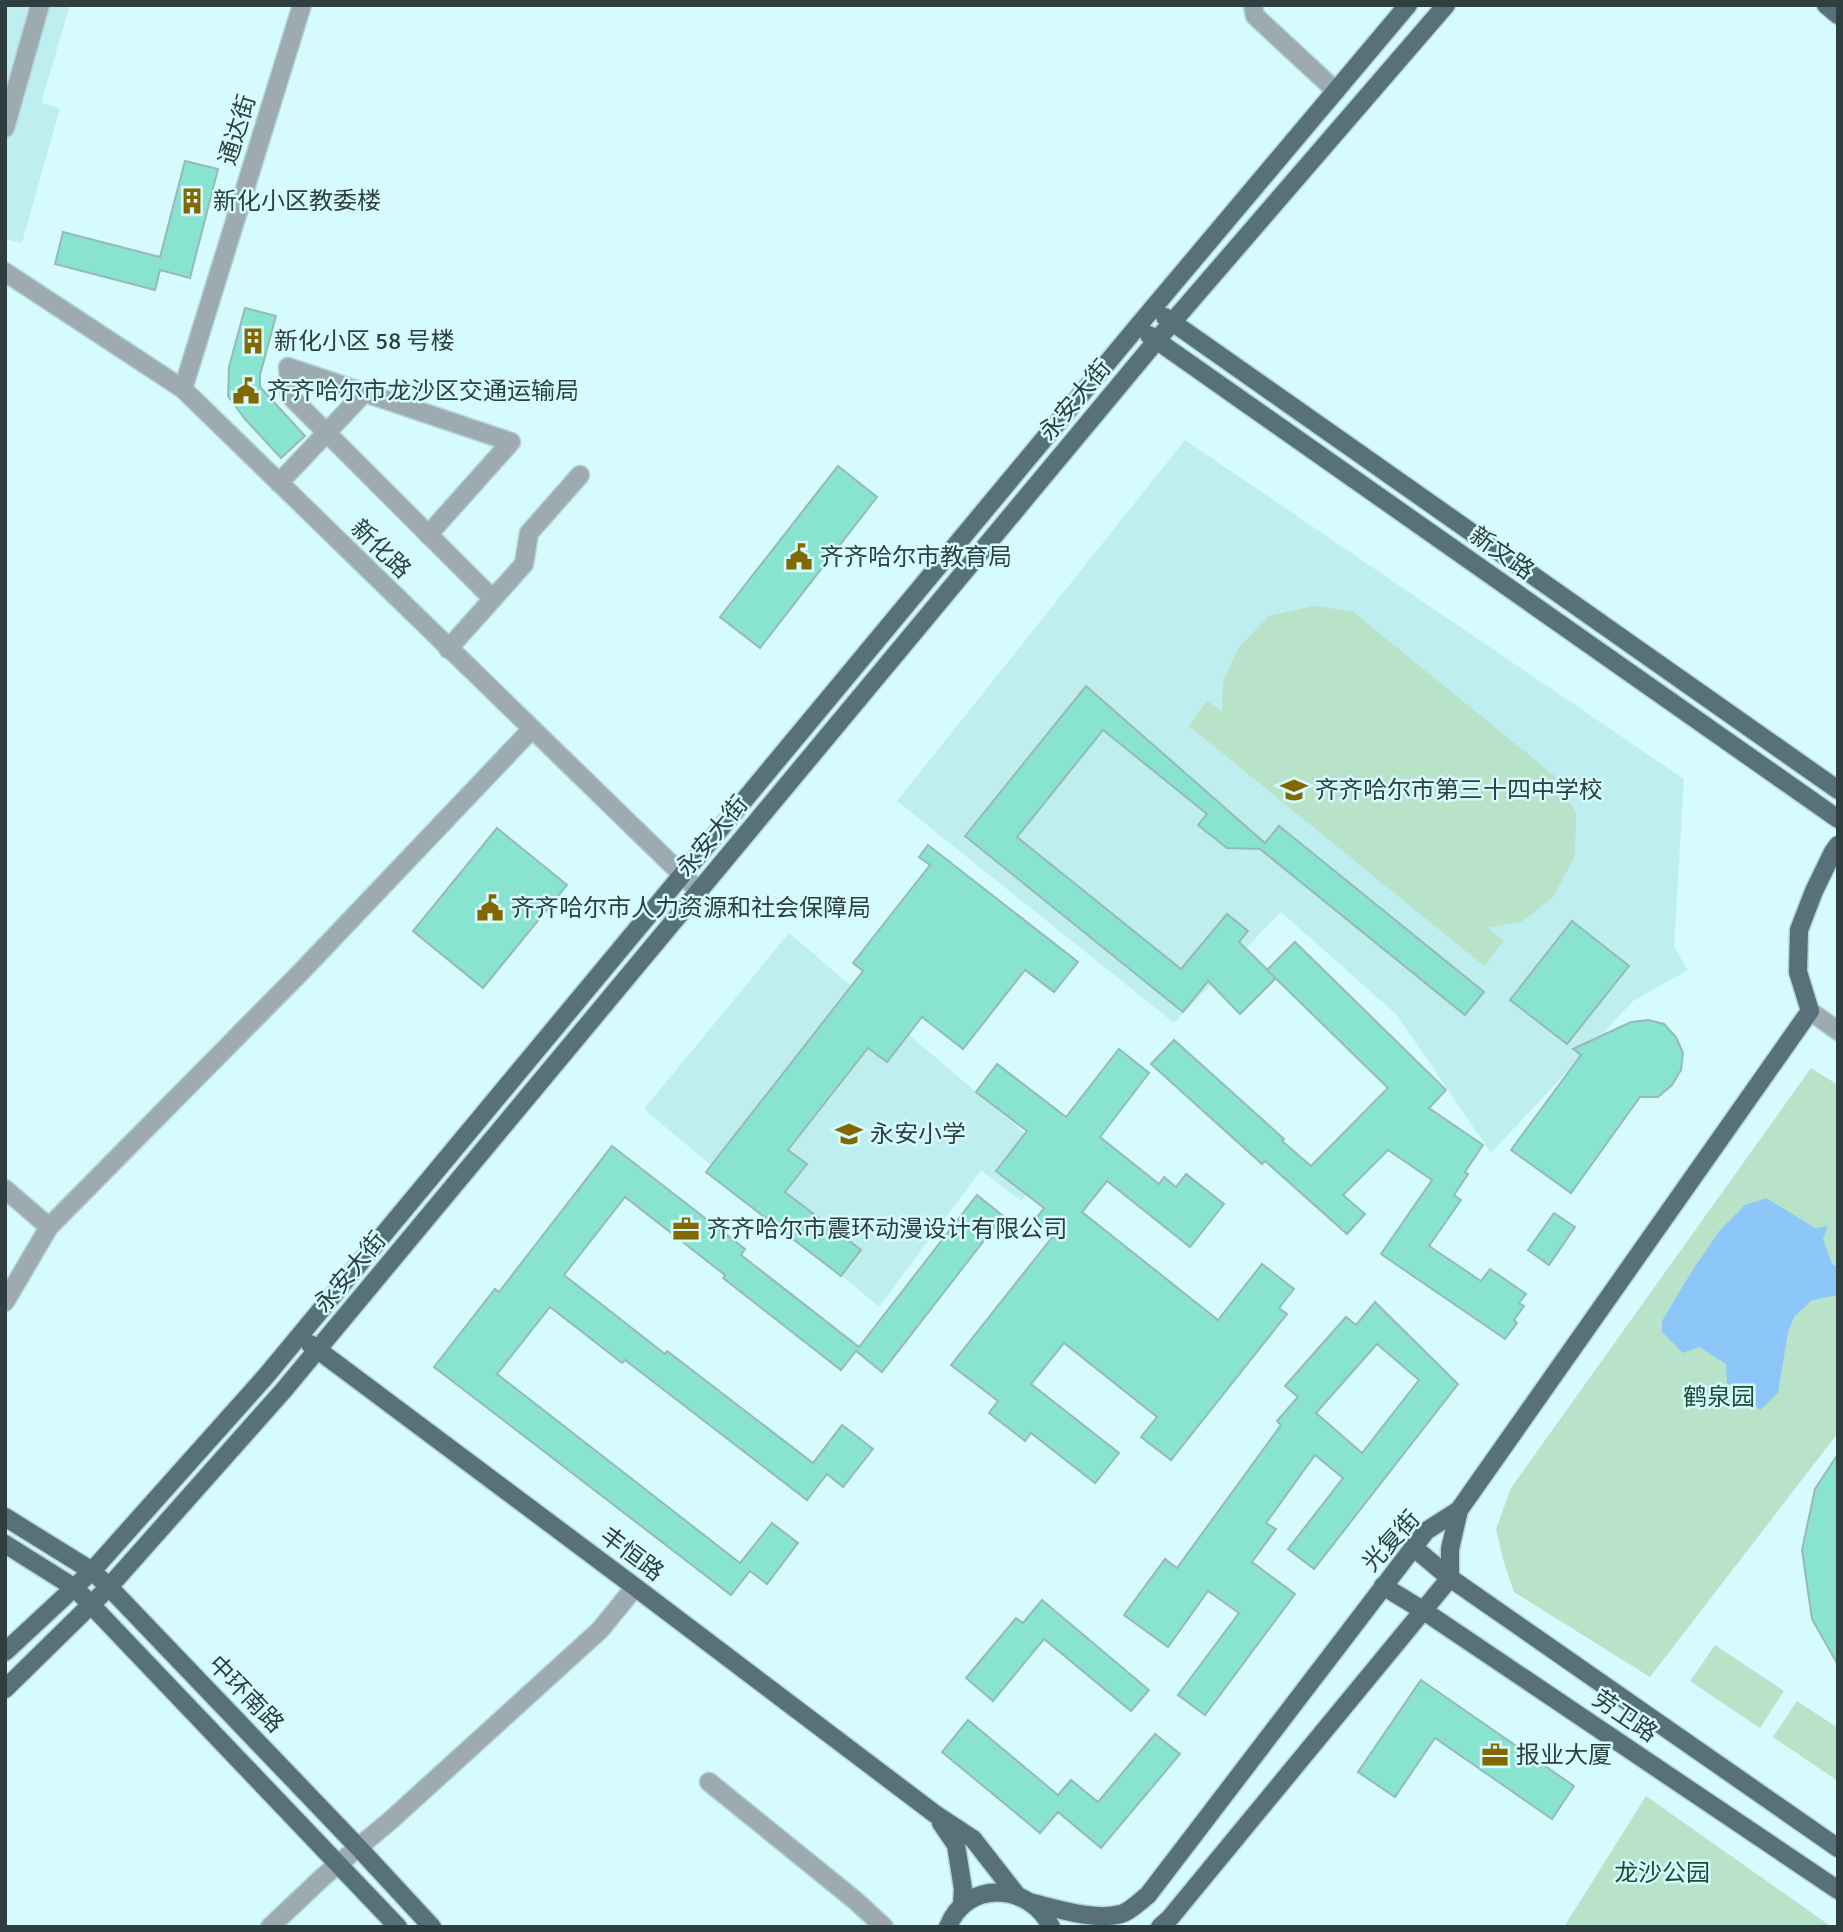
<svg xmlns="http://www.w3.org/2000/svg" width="1843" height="1932" viewBox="0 0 1843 1932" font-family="Signika,'Noto Sans SC',sans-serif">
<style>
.built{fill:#bfeef1}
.green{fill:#b8e3c8}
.water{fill:#8dc6f8}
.building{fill:#88e3d1;stroke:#97bab2;stroke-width:2;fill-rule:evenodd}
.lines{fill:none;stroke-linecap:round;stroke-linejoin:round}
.minor-casing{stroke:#b4d5d8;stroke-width:21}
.major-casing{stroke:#b4d5d8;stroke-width:21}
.minor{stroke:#9dabb1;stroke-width:18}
.major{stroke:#57707a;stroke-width:18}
.labels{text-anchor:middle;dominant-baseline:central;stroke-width:5;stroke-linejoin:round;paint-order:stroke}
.street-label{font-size:24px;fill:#2f3e3f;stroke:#d5fbfe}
.poi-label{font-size:24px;fill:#2f3e3f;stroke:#d5fbfe;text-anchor:start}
.park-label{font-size:24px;fill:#194e33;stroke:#d5fbfe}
</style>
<rect width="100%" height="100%" fill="#d5fbfe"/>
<!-- built -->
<g class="built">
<polygon points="5,5 70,5 41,103 60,108 22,243 5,239"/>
<polygon points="1185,440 1684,779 1674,947 1688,970 1633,1001 1491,1153 1397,1015 1281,912 1174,1023 897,801"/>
<polygon points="789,933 1055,1159 1021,1201 981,1170 879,1307 644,1109"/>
</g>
<!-- green -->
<g class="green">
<polygon points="1313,606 1352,611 1555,776 1576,813 1575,856 1553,897 1521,922 1488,928 1504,941 1484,966 1189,726 1207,701 1222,711 1223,681 1239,647 1269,616"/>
<polygon points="1811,1068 1838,1085 1838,1433 1650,1677 1514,1592 1504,1563 1496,1529 1511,1488"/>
<polygon points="1715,1645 1784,1691 1760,1728 1690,1681"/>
<polygon points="1797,1701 1838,1728 1838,1781 1773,1737"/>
<polygon points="1646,1796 1832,1927 1564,1927"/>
</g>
<!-- water -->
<polygon class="water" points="1766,1198 1815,1228 1828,1226 1823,1239 1832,1264 1838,1267 1838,1295 1812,1300 1794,1317 1788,1332 1778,1393 1760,1410 1727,1383 1726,1364 1699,1347 1683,1353 1662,1332 1662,1321 1692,1271 1720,1230 1745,1205"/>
<!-- building -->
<g class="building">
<polygon points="185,161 218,169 190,278 160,270 155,290 55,264 63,232 160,257"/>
<polygon points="245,308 276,316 260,375 260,387 305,436 281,458 245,419 228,396 229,367"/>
<polygon points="838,466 877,497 760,648 720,617"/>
<polygon points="1086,686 1265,843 1279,826 1484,992 1465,1015 1260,849 1227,848 1198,825 1207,814 1103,730 1017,837 1181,969 1227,914 1248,931 1239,942 1276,978 1240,1014 1208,981 1183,1012 965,836"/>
<polygon points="497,828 567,885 483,988 413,931"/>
<polygon points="928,845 1078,962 1054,992 1025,970 963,1049 922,1017 887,1062 868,1048 788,1150 807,1164 785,1192 861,1250 841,1276 706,1172 863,971 853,963 930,865 919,857"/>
<polygon points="1572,921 1629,966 1567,1044 1510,1000"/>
<polygon points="1295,942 1446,1090 1429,1108 1483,1145 1465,1172 1468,1174 1454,1195 1461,1200 1429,1246 1481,1281 1490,1269 1526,1294 1519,1303 1524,1306 1514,1320 1517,1323 1505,1339 1381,1254 1432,1180 1388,1150 1343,1195 1365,1214 1347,1234 1265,1161 1262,1164 1151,1064 1174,1040 1284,1139 1282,1141 1311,1166 1388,1088 1267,970"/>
<polygon points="1648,1020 1664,1024 1676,1037 1683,1053 1681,1070 1672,1085 1658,1097 1640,1097 1571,1193 1511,1150 1581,1055 1573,1049 1631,1022"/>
<polygon points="1119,1049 1149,1073 1100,1137 1159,1184 1164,1177 1176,1187 1186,1174 1224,1204 1190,1247 1107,1181 1082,1212 1218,1320 1262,1264 1294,1289 1279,1308 1287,1314 1171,1460 1141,1437 1157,1417 1064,1343 1031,1384 1119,1453 1095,1483 1031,1433 1025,1441 989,1413 998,1401 951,1365 1054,1235 1035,1220 1044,1208 996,1171 1027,1131 976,1092 997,1064 1066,1117"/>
<polygon points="612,1146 745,1249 741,1255 859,1347 977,1195 1003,1216 882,1372 856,1351 841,1370 723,1278 725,1275 625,1197 564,1275 665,1354 667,1351 813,1463 842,1425 873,1449 843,1487 827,1474 807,1500 625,1360 622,1363 550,1307 497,1374 740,1563 772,1523 798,1543 767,1584 750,1571 731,1595 434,1367 495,1289 499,1292"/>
<polygon points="1554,1213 1575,1227 1549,1265 1528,1250"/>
<path d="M1375,1302L1458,1384L1314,1569L1288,1549L1343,1478L1315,1455L1266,1523L1276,1529L1252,1562L1295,1594L1205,1715L1178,1695L1239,1613L1208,1591L1168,1647L1124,1615L1165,1559L1177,1568L1281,1425L1277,1421L1298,1397L1285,1386L1346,1317L1356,1325ZM1377,1344L1419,1380L1362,1453L1316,1413Z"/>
<polygon points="1838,1454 1838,1665 1812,1619 1802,1550 1815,1489"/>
<polygon points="1042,1600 1149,1690 1131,1711 1044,1639 993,1701 966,1678 1016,1618 1023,1623"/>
<polygon points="1421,1680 1574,1786 1552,1819 1435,1738 1395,1797 1358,1772"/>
<polygon points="968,1720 1058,1795 1071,1780 1098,1802 1155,1734 1180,1754 1101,1848 1058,1812 1040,1833 942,1752"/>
</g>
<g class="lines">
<!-- minor casing -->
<g class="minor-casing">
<g id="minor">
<polyline points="1253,5 1255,16 1336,91"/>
<polyline points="5,128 40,5"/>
<polyline points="5,272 183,389 699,891"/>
<polyline points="183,389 302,5"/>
<polyline points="279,483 364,393"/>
<polyline points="428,535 511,442 288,367 290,396 493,599"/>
<polyline points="448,649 524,564 529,533 580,475"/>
<polyline points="1810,1011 1838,1031"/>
<polyline points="5,1189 49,1227"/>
<polyline points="5,1302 49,1227 301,972 531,730"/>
<polyline points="709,1782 856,1901 884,1927"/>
<polyline points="270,1927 324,1876 391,1820 600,1630 635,1587"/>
</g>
</g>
<!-- major casing -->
<g class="major-casing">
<g id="major">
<polyline points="1826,5 1838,15"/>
<polyline points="1165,317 1838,790"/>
<polyline points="1149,335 1838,819"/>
<polyline points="310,1344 635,1587 935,1814 973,1839 1016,1894"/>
<polyline points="5,1517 92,1571 109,1587 358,1847 432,1927"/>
<polyline points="5,1544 75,1588 398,1927"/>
<polyline points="1413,1547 1450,1578 1838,1848"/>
<polyline points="1383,1586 1424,1611 1838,1890"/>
<polyline points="5,1652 92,1571 266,1376 1137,327 1408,5"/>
<polyline points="5,1689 109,1587 283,1391 1157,340 1446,5"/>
<polyline points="941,1823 956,1845 963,1889 962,1906"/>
<path d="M1033,1903C1057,1909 1096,1921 1121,1914C1131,1911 1140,1901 1148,1895L1426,1531L1459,1510"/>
<path d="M948,1927C966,1879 1030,1883 1051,1927"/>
<polyline points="1160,1927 1170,1918 1450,1578 1450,1549 1459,1510 1810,1011 1798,972 1799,930 1814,891 1833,852 1838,845"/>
</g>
</g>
<!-- minor -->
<use href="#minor" class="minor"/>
<!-- major -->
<use href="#major" class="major"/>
</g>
<!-- icons -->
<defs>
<g id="building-bare" transform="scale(2.1)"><path d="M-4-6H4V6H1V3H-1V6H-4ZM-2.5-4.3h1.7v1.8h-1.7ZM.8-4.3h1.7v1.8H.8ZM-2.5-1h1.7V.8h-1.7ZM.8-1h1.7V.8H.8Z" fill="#826800" stroke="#d5fbfe" stroke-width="2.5" paint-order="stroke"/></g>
<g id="civic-bare" transform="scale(2.1)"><path d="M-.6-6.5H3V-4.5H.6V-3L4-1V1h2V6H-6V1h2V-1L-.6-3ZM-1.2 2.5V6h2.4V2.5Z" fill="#826800" stroke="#d5fbfe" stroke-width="2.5" paint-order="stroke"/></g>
<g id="school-bare" transform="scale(2.1)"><path d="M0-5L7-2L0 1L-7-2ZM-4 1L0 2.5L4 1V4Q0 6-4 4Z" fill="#826800" stroke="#d5fbfe" stroke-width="2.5" paint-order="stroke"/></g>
<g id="office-bare" transform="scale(2.1)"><path d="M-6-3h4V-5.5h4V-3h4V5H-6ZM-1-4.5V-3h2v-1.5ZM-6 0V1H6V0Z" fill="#826800" stroke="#d5fbfe" stroke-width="2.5" paint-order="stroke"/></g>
</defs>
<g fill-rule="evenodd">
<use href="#building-bare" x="192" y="201"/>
<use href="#building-bare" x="253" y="341"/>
<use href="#civic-bare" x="246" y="391"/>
<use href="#civic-bare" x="799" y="557"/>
<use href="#school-bare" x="1294" y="790"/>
<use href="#civic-bare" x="490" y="908"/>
<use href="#school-bare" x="849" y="1134"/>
<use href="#office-bare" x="686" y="1229"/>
<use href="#office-bare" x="1495" y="1755"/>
</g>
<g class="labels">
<!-- street labels -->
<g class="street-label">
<text transform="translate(237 130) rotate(-73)">通达街</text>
<text transform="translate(1075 400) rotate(-50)">永安大街</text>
<text transform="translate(381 549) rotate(44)">新化路</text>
<text transform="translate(1502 553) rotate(35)">新文路</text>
<text transform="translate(712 836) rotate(-50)">永安大街</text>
<text transform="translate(350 1272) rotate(-50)">永安大街</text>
<text transform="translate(1391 1541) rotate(-48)">光复街</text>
<text transform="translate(632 1554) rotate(37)">丰恒路</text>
<text transform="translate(246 1694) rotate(46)">中环南路</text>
<text transform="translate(1625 1716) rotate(34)">劳卫路</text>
</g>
<!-- poi labels -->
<g class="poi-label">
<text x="213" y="201">新化小区教委楼</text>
<text x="274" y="341">新化小区 58 号楼</text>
<text x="267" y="391">齐齐哈尔市龙沙区交通运输局</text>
<text x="820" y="557">齐齐哈尔市教育局</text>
<text x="1315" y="790">齐齐哈尔市第三十四中学校</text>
<text x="511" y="908">齐齐哈尔市人力资源和社会保障局</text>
<text x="870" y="1134">永安小学</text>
<text x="707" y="1229">齐齐哈尔市震环动漫设计有限公司</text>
<text x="1516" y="1755">报业大厦</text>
</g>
<!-- park labels -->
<g class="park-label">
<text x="1719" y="1397">鹤泉园</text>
<text x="1662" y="1873">龙沙公园</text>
</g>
</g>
<!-- border -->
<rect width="1843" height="1932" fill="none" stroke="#2f3e3f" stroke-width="14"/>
</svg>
